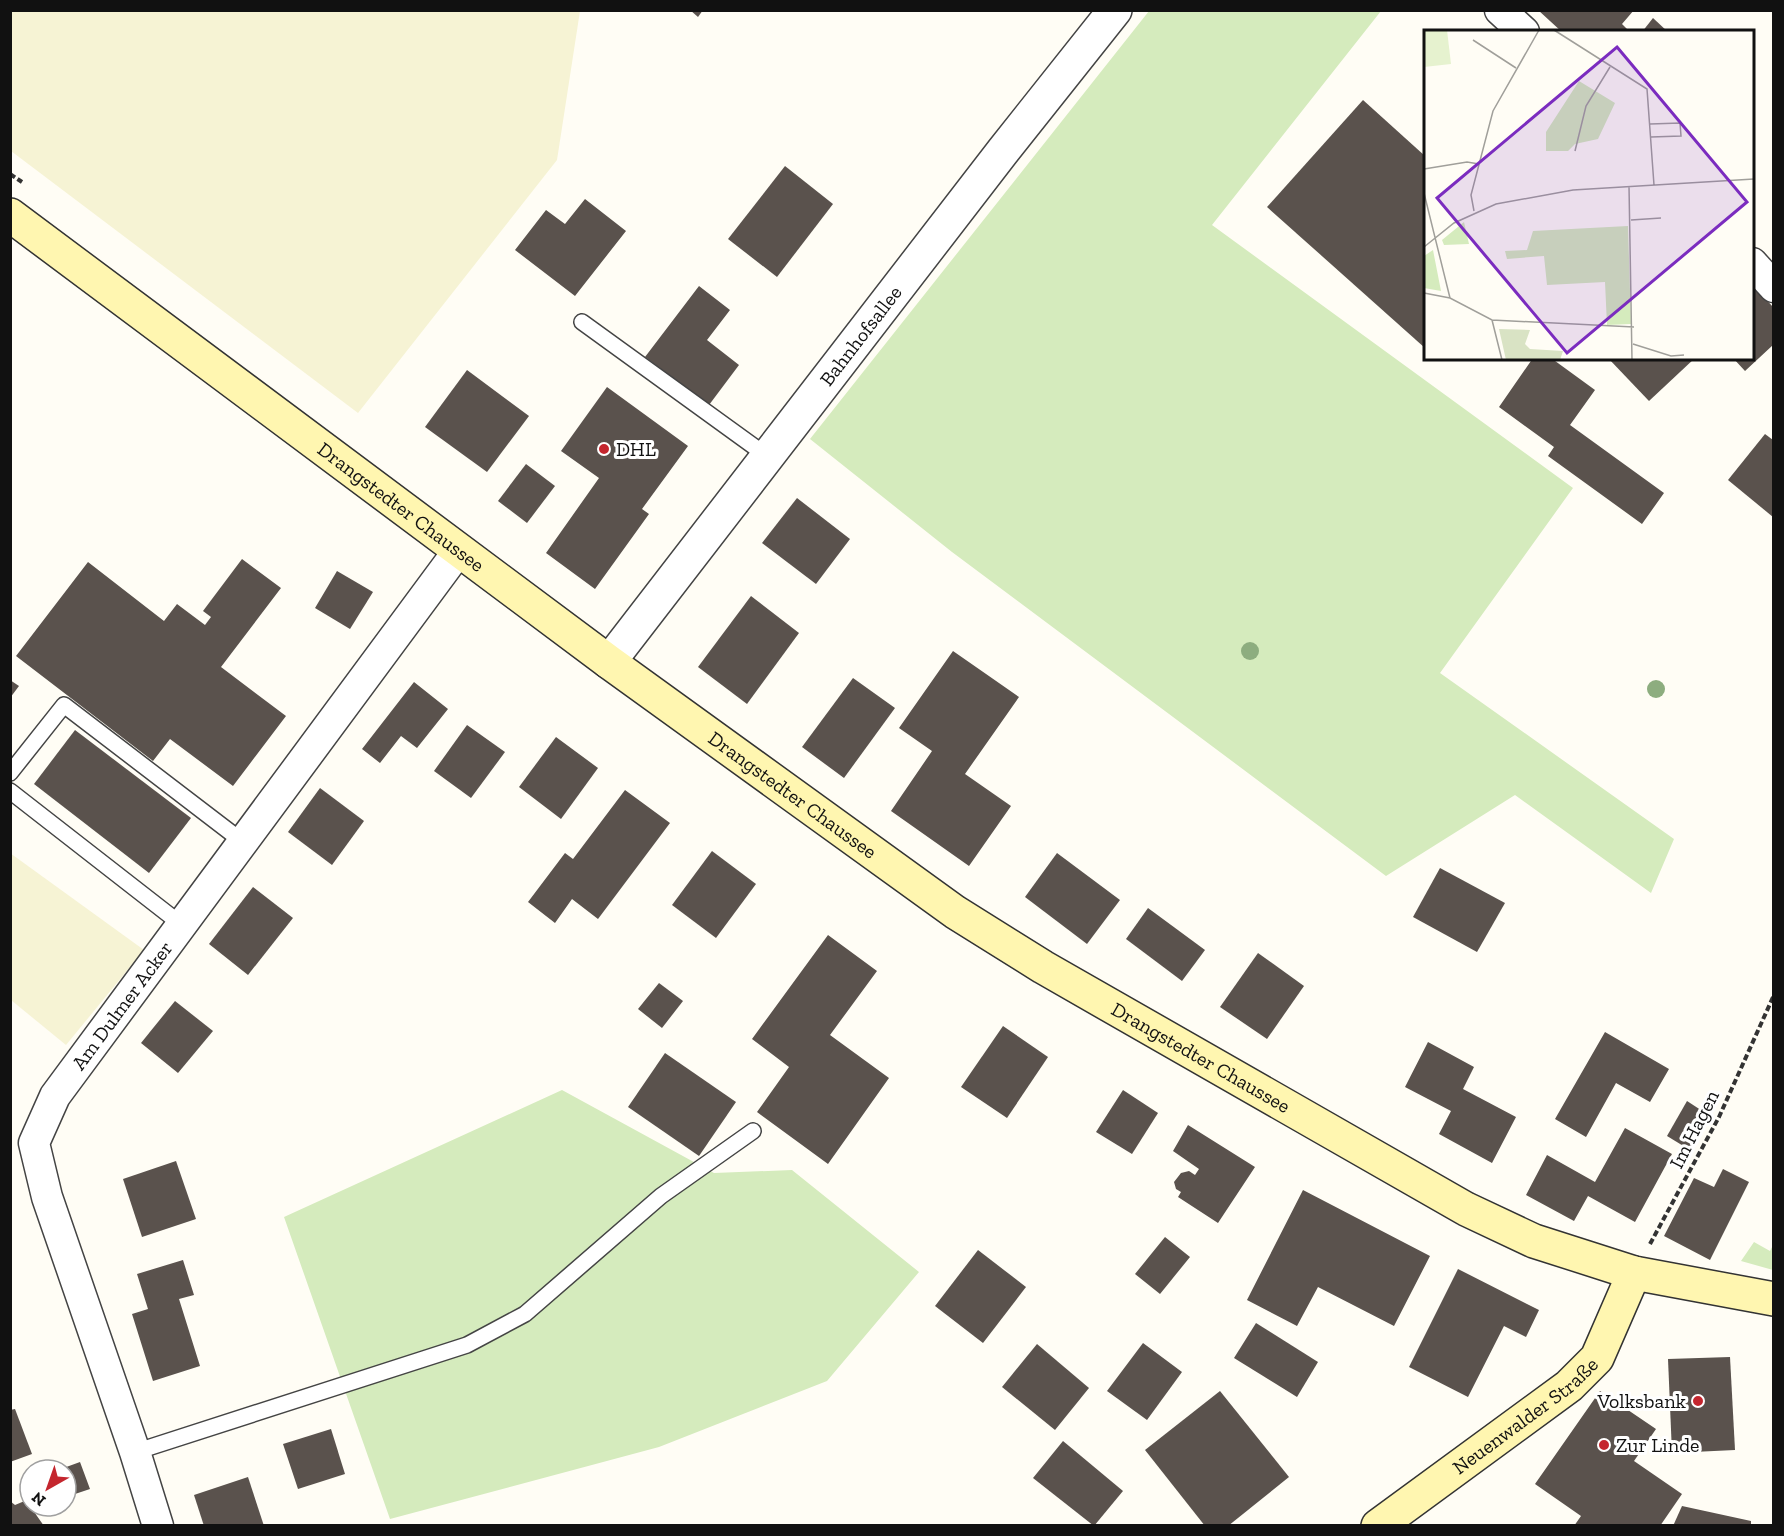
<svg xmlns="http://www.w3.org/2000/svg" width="1784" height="1536" viewBox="0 0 1784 1536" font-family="'Zilla Slab',serif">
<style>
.farmland{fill:#f6f3d4}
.green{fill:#d5ebbd}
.building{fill:#5a524d}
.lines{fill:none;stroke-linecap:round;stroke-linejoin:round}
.service-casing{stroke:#444;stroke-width:18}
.minor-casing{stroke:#444;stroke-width:33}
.tertiary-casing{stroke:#444;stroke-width:36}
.secondary-casing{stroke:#333;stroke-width:36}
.path{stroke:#333;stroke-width:4;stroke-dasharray:6 3;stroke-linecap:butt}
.service{stroke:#fff;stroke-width:15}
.minor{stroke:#fff;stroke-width:30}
.tertiary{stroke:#fff;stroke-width:33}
.secondary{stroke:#fff6b0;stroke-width:33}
.tree{fill:#8dad7f}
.poi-dot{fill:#c4262e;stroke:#fff;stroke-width:2}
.labels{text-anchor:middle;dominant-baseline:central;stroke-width:6;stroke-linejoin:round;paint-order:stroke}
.street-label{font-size:20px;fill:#111;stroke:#fff}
.poi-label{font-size:20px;fill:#111;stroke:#fff;text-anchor:start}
.inset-road{fill:none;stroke:#a09f9a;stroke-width:1.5}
.view{fill:#7b2cbf;fill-opacity:0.15;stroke:#7b2cbf;stroke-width:3}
.inset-edge{fill:none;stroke:#111;stroke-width:3}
</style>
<rect width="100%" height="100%" fill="#fffdf5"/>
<!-- farmland -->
<g class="farmland">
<polygon points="10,11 11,10 580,11 557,160 358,413 11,151"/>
<polygon points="10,853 144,950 66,1045 11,1000"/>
</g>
<!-- green -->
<g class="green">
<polygon points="1149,11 1381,11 1212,225 1573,488 1440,673 1674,839 1651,893 1515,795 1386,876 952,552 810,439"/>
<polygon points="562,1090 714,1173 792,1170 919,1272 827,1381 659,1447 390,1519 284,1217"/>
<polygon points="1754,1242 1770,1251 1773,1245 1773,1270 1741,1261"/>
</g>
<!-- building -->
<g class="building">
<polygon points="690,10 703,10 698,17"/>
<polygon points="1538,10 1634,10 1622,24 1630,32 1562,32"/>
<polygon points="1653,18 1668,32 1642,32"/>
<polygon points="1363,100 1425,156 1425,348 1267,207"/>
<polygon points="785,166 833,204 777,277 728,239"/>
<polygon points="585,199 626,231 575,296 515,250 546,210 565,224"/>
<polygon points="1752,284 1773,307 1773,345 1745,371 1733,358 1752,358"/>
<polygon points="699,286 730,310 707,340 739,365 709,405 645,357"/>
<polygon points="1533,358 1551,358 1595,390 1570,425 1664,493 1642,524 1548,456 1554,447 1499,407"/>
<polygon points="1608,358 1695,358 1649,401"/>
<polygon points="467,370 529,416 487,472 425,427"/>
<polygon points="607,387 688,446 642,509 649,514 595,589 546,553 599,478 561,451"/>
<polygon points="1765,434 1773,440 1773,517 1728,480"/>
<polygon points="526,464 555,486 527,523 498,501"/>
<polygon points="797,498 850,539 816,584 762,543"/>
<polygon points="242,559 281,588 221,667 286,716 233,786 170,739 153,761 16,656 88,562 164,621 177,604 205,625 211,617 203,611"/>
<polygon points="337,571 373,592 350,629 315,608"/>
<polygon points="751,596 799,633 747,704 698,667"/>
<polygon points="953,651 1019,697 965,774 1011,806 969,866 891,811 932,751 899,728"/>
<polygon points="853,678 895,708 844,778 802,747"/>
<polygon points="10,680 19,686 10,698"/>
<polygon points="414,682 448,709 417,748 401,736 380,763 362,749"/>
<polygon points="467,725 505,752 471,798 434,771"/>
<polygon points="75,730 191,818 149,873 34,784"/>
<polygon points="556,737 598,768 561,819 519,787"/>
<polygon points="320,788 364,821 332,865 288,832"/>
<polygon points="625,790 670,823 598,919 572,899 555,923 528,902 565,853 573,859"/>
<polygon points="712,851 756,884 716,938 672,905"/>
<polygon points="1057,853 1120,900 1087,944 1025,897"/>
<polygon points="1440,868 1505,903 1477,952 1413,917"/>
<polygon points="253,887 293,918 248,975 209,944"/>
<polygon points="1148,908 1205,950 1182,981 1126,939"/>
<polygon points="828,935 877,971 830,1035 889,1078 828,1164 757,1112 789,1067 752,1039"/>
<polygon points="1258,953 1304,986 1267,1039 1220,1007"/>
<polygon points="659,983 683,1001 662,1028 638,1009"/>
<polygon points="175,1001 213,1031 178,1073 141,1043"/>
<polygon points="1003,1026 1048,1057 1007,1118 961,1087"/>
<polygon points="1605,1032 1669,1069 1650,1102 1616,1083 1586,1137 1555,1119"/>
<polygon points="1428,1042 1474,1067 1463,1089 1516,1117 1492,1163 1439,1134 1451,1111 1405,1087"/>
<polygon points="665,1053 736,1102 699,1156 628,1107"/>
<polygon points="1123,1090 1158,1113 1132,1154 1096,1132"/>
<polygon points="1687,1101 1710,1116 1690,1150 1667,1136"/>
<polygon points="1188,1125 1255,1167 1218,1223 1178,1197 1181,1192 1176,1189 1174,1182 1181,1173 1189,1171 1195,1175 1199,1169 1173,1151"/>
<polygon points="1625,1128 1672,1154 1635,1222 1588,1196 1574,1221 1526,1195 1547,1155 1595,1182"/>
<polygon points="176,1161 196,1219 142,1237 123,1179"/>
<polygon points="1723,1169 1749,1182 1710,1260 1664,1236 1694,1178 1714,1187"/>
<polygon points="1303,1190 1430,1256 1394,1326 1318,1287 1297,1326 1247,1300"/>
<polygon points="1165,1237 1190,1257 1160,1294 1135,1274"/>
<polygon points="978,1250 1026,1287 983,1343 935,1306"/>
<polygon points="183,1260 194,1295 179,1299 200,1366 153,1381 132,1314 148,1309 137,1274"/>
<polygon points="1458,1269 1539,1310 1526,1337 1504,1326 1468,1397 1409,1367"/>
<polygon points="1256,1323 1318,1362 1297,1397 1234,1358"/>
<polygon points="1143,1343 1182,1372 1147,1420 1107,1391"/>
<polygon points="1037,1344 1089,1388 1055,1430 1002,1387"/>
<polygon points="1730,1357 1735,1450 1672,1453 1668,1359"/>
<polygon points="1220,1391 1289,1477 1228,1526 1205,1526 1145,1450"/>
<polygon points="1600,1391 1656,1429 1634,1461 1682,1494 1660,1526 1574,1526 1581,1516 1535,1484"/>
<polygon points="15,1409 32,1454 10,1462 10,1410"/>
<polygon points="331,1429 345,1474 298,1489 283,1444"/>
<polygon points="1063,1441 1123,1491 1094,1526 1033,1478"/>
<polygon points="80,1462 90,1489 66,1497 66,1470 58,1470"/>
<polygon points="248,1477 264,1526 204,1526 194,1495"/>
<polygon points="27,1500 30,1506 44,1526 10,1526 10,1501 15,1505"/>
<polygon points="1682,1506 1751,1521 1751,1526 1673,1526"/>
</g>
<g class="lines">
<!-- service casing -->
<g class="service-casing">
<g id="service">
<polyline points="582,322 767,456"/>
<polyline points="10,773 64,705 243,842"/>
<polyline points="10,791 182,925"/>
<polyline points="135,1452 467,1345 525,1314 661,1196 753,1131"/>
</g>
</g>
<!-- minor casing -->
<g class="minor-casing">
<g id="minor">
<polyline points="1500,10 1524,32"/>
<polyline points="1752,263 1774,287"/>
<path id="s1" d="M158,1526L135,1452L47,1197L34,1143L55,1096L459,550"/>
</g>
</g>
<!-- tertiary casing -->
<g class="tertiary-casing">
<g id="tertiary">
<path id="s2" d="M609,662L1003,151L1115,10"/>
</g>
</g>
<!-- secondary casing -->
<g class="secondary-casing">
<g id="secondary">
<path id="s3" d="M10,215L609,662L955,912L1043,967L1466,1209L1534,1241L1634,1273L1774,1299"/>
<path id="s4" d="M1378,1526L1569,1386L1597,1358L1634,1273"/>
</g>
</g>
<!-- path -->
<g class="path">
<polyline points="10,174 22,182"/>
<polyline points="1650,1244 1719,1117 1774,995"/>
</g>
<!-- service -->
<use href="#service" class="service"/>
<!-- minor -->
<use href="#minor" class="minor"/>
<!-- tertiary -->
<use href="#tertiary" class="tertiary"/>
<!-- secondary -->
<use href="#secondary" class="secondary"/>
</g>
<!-- trees -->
<g class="tree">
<circle cx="1250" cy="651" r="9"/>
<circle cx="1656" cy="689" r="9"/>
</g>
<!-- markers -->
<g class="poi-dot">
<circle cx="604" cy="449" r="6"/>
<circle cx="1698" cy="1401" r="6"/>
<circle cx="1604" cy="1445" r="6"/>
</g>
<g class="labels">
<!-- street labels -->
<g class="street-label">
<text stroke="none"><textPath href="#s2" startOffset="412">Bahnhofsallee</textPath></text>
<text stroke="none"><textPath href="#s3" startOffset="488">Drangstedter Chaussee</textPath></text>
<text stroke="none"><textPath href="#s3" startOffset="974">Drangstedter Chaussee</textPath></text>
<text stroke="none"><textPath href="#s1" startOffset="567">Am Dulmer Acker</textPath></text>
<text stroke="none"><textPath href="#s3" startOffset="1460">Drangstedter Chaussee</textPath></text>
<text transform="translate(1694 1129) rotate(-63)">Im Hagen</text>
<text stroke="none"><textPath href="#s4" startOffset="184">Neuenwalder Straße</textPath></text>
</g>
<!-- poi labels -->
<g class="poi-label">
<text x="616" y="449">DHL</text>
<text x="1686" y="1401" text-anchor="end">Volksbank</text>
<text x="1616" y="1445">Zur Linde</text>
</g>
</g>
<!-- overview -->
<g transform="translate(1424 30)">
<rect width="330" height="330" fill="#fffdf5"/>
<path d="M155,51L191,73L174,109L151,114L144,121H122V102ZM40,192L45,214L20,215L18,210ZM204,196L207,294L183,295L181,252L123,255L120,226L83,229L81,221L103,220L109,201ZM9,220L17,261L0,258V226Z" fill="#d5ebbd"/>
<path d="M75,299L106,300L101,314L106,319L139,321L136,330H82Z" fill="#d9e3c4"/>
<path d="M0,0H23L27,34L0,37Z" fill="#e6f2cf"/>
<path class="inset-road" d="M130,0L223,59L230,155M49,10L92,38M226,94L256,93L257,106L227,107M151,121L162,76L186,37M0,139L43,132L55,134M205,156L208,330M0,163L26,268M50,181L47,165L69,81L115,0M207,190L237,188M0,217L30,193L72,174L149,160L330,149M0,263L26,268L68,290L210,297M68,290L78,330M209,314L247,326L260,325"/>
<path class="view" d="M193,17L323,172L143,323L13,168Z"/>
<rect width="330" height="330" class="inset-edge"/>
</g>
<!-- border -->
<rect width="1784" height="1536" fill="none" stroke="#111111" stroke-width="24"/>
<!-- north arrow -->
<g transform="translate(48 1488) rotate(220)"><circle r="28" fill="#ffffff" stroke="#a0a0a0" stroke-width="1.5"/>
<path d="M0-4.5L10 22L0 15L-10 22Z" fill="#c4262e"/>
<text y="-9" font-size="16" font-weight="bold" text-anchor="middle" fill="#111111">N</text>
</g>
</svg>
